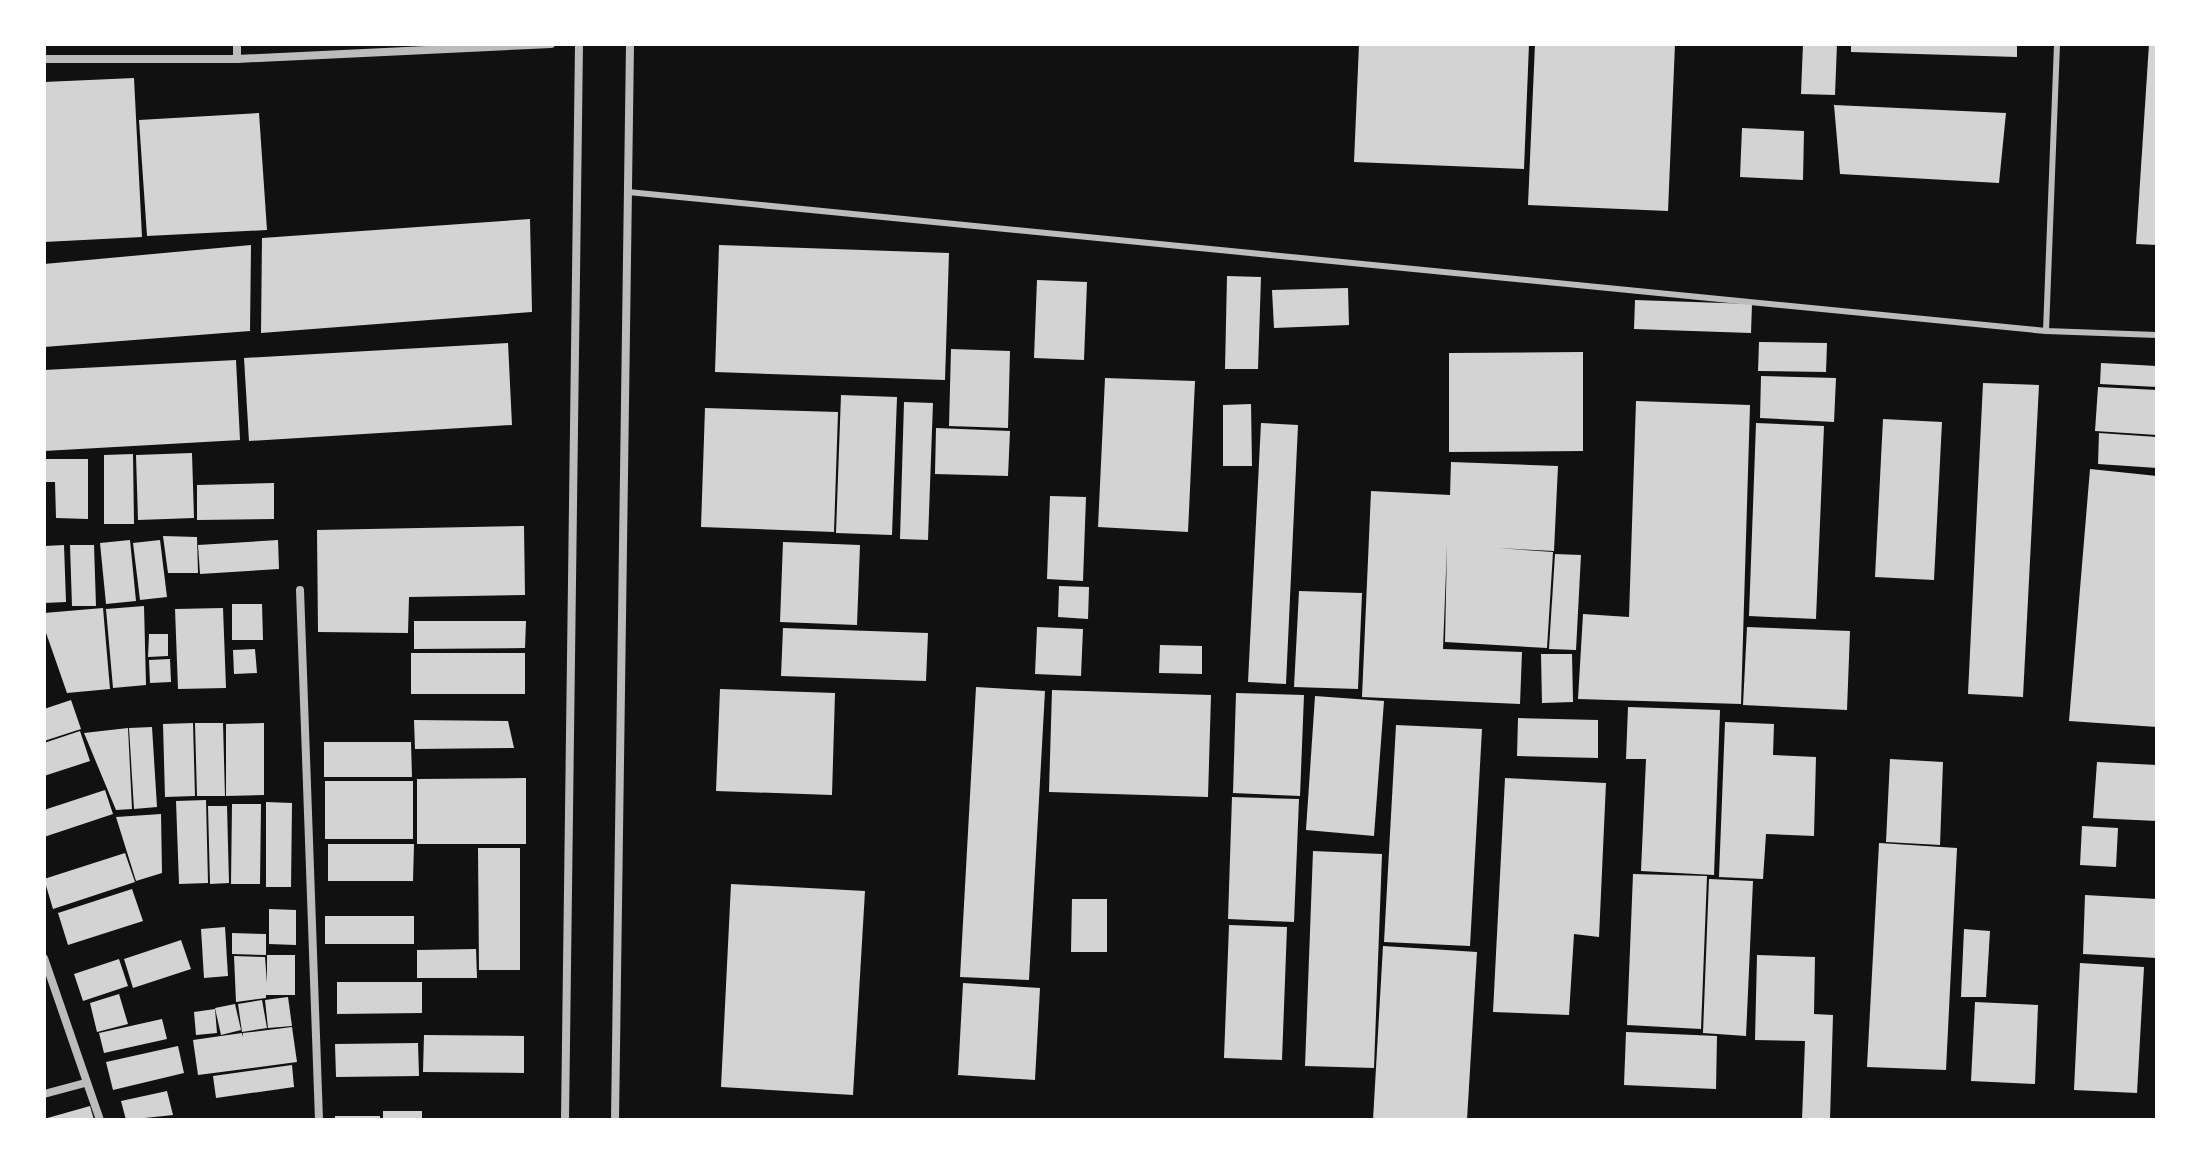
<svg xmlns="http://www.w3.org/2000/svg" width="2201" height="1164" viewBox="0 0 2201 1164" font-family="'Work Sans',sans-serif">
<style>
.building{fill:#d3d3d3}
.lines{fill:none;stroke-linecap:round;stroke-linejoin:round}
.service{stroke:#bcbcbc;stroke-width:6}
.minor{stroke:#bcbcbc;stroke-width:8}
</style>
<rect width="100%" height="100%" fill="#111"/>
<!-- building -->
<g class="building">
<polygon points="1359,44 1529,44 1524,169 1354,162"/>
<polygon points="1535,44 1675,44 1668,211 1528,205"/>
<polygon points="1803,44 1837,44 1835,95 1801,94"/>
<polygon points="1851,44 2017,44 2017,57 1851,52"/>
<polygon points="2149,44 2157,44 2157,245 2136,244"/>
<polygon points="134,78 142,237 44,242 44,82"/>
<polygon points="1834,105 2006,113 1999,183 1840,174"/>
<polygon points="259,113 267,230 147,236 139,120"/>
<polygon points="1742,128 1804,131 1803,180 1740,177"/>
<polygon points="530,219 532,312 261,333 262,238"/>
<polygon points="251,245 250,331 44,347 44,264"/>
<polygon points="719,245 949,253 945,380 715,372"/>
<polygon points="1227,276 1261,277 1258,369 1225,369"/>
<polygon points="1037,280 1087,282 1084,360 1034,358"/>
<polygon points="1348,288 1349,325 1274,328 1272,290"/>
<polygon points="1635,300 1752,304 1751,333 1634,329"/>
<polygon points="1759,342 1827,343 1826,372 1758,371"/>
<polygon points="508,343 512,425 249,441 244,358"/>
<polygon points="951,349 1010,351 1008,428 949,426"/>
<polygon points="1583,352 1583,451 1449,452 1449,353"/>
<polygon points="236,360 240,440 44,451 44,370"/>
<polygon points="2101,363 2157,366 2157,387 2100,384"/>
<polygon points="1761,376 1836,378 1834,422 1760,418"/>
<polygon points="1105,378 1195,381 1188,532 1098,527"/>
<polygon points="1983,383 2039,385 2023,697 1968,694"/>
<polygon points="2098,387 2157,390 2157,435 2095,431"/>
<polygon points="841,395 897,397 892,535 836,533"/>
<polygon points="1636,401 1750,405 1741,704 1578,699 1583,614 1629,617"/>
<polygon points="904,402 933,403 928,540 900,539"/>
<polygon points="1251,404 1252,466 1223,466 1223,405"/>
<polygon points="705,408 838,412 834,532 701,527"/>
<polygon points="1883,419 1942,422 1934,580 1875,577"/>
<polygon points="1261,423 1298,425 1286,684 1248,682"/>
<polygon points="1756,423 1824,426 1816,619 1749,616"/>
<polygon points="936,428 1010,431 1008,476 935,474"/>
<polygon points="2099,433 2157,437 2157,468 2098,464"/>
<polygon points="192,453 194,518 138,520 136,455"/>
<polygon points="133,454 134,524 104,524 104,455"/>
<polygon points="44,459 88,459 88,519 56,518 55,482 44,482"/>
<polygon points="1451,462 1558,466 1554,551 1498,548 1553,552 1547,648 1445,642 1447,545 1443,649 1522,652 1520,704 1362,697 1371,491 1450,495"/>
<polygon points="2090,469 2157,476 2157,727 2069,721"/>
<polygon points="274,483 274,519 197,520 197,485"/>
<polygon points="1050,496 1086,497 1083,581 1047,579"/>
<polygon points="524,526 525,595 409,597 408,633 318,632 317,530"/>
<polygon points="163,536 197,537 198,573 168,573"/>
<polygon points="130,540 136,601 106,604 100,543"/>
<polygon points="160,540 167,597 140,600 133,543"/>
<polygon points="278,540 279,569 200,574 198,545"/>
<polygon points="783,542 860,545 857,625 780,622"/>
<polygon points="64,545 66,602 44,603 44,546"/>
<polygon points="70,545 94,545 96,606 72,606"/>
<polygon points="1555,554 1581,555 1576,650 1549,649"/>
<polygon points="1059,586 1089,587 1088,619 1058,617"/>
<polygon points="1299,591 1362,593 1358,689 1294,687"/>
<polygon points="232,604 262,604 263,640 232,640"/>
<polygon points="144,606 146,685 113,688 106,609"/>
<polygon points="103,608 110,689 67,693 44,627 44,613"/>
<polygon points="223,608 226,688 178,689 175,609"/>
<polygon points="414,621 526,621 525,648 414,649"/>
<polygon points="1037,627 1083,629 1081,676 1035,674"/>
<polygon points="1747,627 1850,631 1847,710 1743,705"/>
<polygon points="783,628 928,633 926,681 781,676"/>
<polygon points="149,634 168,634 168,656 148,657"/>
<polygon points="1160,645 1202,646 1202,674 1159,673"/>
<polygon points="255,649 257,673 234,674 233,650"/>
<rect x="411" y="653" width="114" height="41"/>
<polygon points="1541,654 1572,654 1573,702 1542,703"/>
<polygon points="170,659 171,682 150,683 149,660"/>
<polygon points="976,687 1045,691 1029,980 960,977"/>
<polygon points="720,689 835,693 832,795 716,791"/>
<polygon points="1052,690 1211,695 1208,797 1049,792"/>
<polygon points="1236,693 1304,695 1300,796 1233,793"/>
<polygon points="1315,696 1384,701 1374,836 1306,830"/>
<polygon points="71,700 81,729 44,741 44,709"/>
<polygon points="1628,707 1720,710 1714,875 1641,871 1646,759 1626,759"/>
<polygon points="1518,718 1598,720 1598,758 1517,756"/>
<polygon points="414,720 508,721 514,748 415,749"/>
<polygon points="1725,722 1774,724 1773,755 1816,757 1814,836 1766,834 1763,879 1719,877"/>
<polygon points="193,723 195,796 165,797 163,724"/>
<polygon points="195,723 223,723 225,796 197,796"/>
<polygon points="264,723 264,795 226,796 226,724"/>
<polygon points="1396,725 1482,729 1470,946 1384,942"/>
<polygon points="152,727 157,807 134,809 129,728"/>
<polygon points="128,728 132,809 116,810 84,733"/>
<polygon points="80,731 90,761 44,776 44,743"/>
<polygon points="324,742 411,742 412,777 324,777"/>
<polygon points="1890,759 1943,762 1940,845 1886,842"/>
<polygon points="2097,762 2157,765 2157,821 2093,818"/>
<polygon points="526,778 526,844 417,844 417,779"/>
<polygon points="1505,778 1606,783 1599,937 1574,934 1569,1015 1493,1012"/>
<rect x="325" y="781" width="88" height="58"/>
<polygon points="105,790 113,814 44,837 44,810"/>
<polygon points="1232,797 1299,799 1294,922 1228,919"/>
<polygon points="206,800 208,883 179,884 176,801"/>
<polygon points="266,802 292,803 291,887 266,887"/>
<polygon points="232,804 261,804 260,884 231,884"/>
<polygon points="208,806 227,806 229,883 210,884"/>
<polygon points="161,814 162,873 136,881 116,817"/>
<polygon points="2082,826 2118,828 2116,867 2080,865"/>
<polygon points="1879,843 1957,848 1946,1070 1867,1067"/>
<polygon points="328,844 414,844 413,881 328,881"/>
<polygon points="478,848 520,848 520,970 479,970"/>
<polygon points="1313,851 1382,854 1374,1068 1305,1066"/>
<polygon points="125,853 135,882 53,909 44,879"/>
<polygon points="1633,874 1707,876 1701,1029 1627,1025"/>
<polygon points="1709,879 1753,881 1746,1036 1703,1033"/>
<polygon points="731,884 865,891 853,1095 721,1087"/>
<polygon points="132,889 143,921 68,945 58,913"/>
<polygon points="2085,895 2157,899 2157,958 2083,954"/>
<polygon points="1072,899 1107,899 1107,952 1071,952"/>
<polygon points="269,909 296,910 296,945 269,944"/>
<rect x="325" y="916" width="89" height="28"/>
<polygon points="1229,925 1287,927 1282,1060 1224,1058"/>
<polygon points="225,927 228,976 204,978 201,929"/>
<polygon points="1964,929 1990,931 1986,997 1961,997"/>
<polygon points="232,933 266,934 266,955 232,954"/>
<polygon points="181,940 191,969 133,988 124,959"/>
<polygon points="1383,946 1477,952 1467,1120 1373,1120"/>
<polygon points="476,949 477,978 417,978 417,950"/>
<polygon points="267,955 295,955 295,995 266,995 266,998 236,1002 234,956 265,957 267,983"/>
<polygon points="1757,955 1815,957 1814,1014 1833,1015 1830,1120 1802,1120 1805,1041 1755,1040"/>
<polygon points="119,959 128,986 83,1001 74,974"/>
<polygon points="2080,963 2144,967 2137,1093 2074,1090"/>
<polygon points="337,982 422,982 422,1013 337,1014"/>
<polygon points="963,983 1040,988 1035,1080 958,1075"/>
<polygon points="119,994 128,1024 97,1032 90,1003"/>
<polygon points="288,997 292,1026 268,1028 265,1000"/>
<polygon points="262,1000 267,1028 242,1032 238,1004"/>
<polygon points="1975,1002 2038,1005 2035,1084 1971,1081"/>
<polygon points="235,1004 241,1030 221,1035 215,1008"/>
<polygon points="215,1009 217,1033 196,1035 194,1012"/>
<polygon points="162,1019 167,1039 104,1053 99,1033"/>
<polygon points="292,1027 297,1062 198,1075 193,1040 242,1033 243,1037 243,1033"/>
<polygon points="1626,1032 1717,1036 1716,1089 1624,1085"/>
<polygon points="424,1035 524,1036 524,1073 423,1072"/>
<polygon points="418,1043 419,1076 336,1077 335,1044"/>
<polygon points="178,1046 184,1073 113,1090 106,1062"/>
<polygon points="292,1065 294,1087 216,1098 213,1076"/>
<polygon points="167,1091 173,1115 126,1120 121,1101"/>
<polygon points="90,1106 94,1120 44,1120 44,1119"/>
<rect x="383" y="1111" width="39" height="9"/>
<rect x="335" y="1116" width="45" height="4"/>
</g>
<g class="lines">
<!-- service -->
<g class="service">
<polyline points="628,192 2046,331 2157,335"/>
<polyline points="2046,331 2057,44"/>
</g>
<!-- minor -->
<g class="minor">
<polyline points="44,59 237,59 551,44"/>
<polyline points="237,59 237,44"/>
<polyline points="300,590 319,1120"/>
<polyline points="44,958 100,1120"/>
<polyline points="44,1094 85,1083"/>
<polyline points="565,1120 579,44"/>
<polyline points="615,1120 630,44"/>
</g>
</g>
<!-- border -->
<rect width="2201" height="1164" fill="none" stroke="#ffffff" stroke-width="92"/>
</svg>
